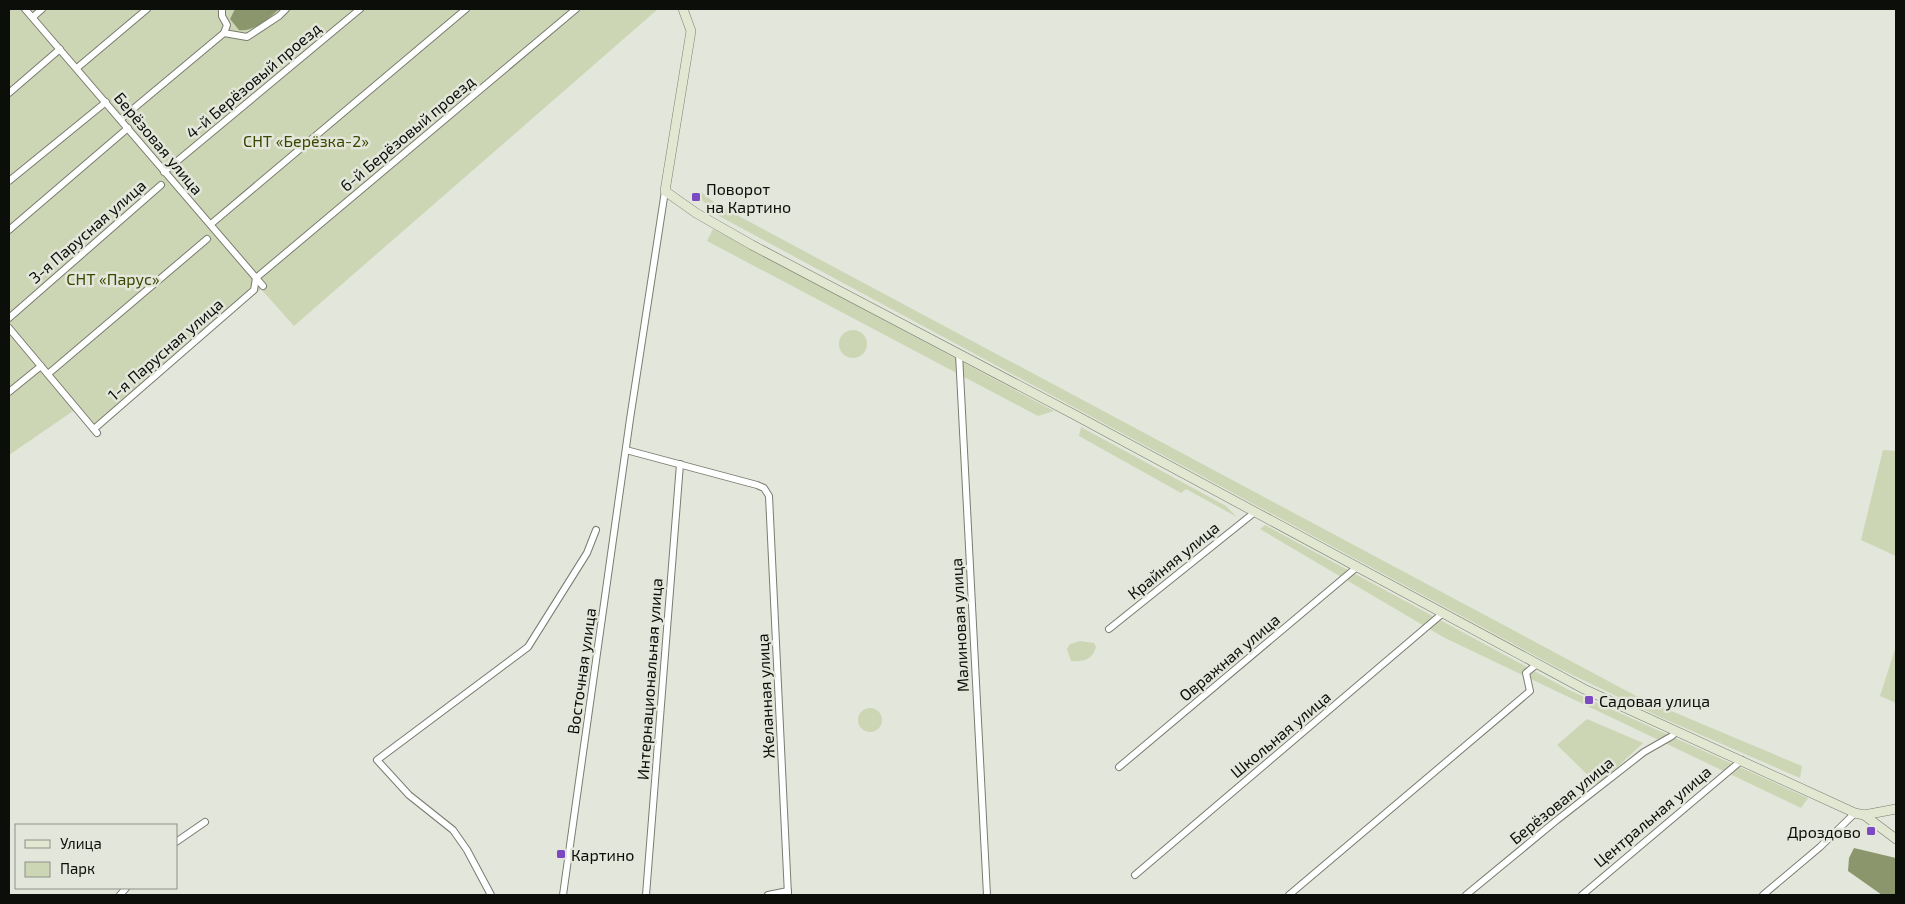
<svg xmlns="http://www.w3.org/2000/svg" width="1905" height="904" viewBox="0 0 1905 904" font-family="'Exo 2',sans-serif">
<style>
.green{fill:#cdd6b4}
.water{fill:#8c966d}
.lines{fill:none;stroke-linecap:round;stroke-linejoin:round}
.street-casing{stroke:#797c71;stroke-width:8}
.secondary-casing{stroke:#797c71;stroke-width:10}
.street{stroke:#fff;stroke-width:6}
.secondary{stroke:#e2e7d1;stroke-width:9}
.poi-dot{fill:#7b4ac2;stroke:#e3e6da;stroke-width:2}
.labels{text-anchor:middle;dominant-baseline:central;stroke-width:5;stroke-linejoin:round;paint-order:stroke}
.street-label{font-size:16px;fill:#0c0e0a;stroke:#e3e6da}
.park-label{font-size:16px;fill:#3c4700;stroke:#e3e6da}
.poi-label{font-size:16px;fill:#0c0e0a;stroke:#e3e6da;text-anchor:start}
</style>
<rect width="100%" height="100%" fill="#e3e6da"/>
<!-- green -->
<g class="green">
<polygon points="9,9 658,9 294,326 261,289 96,432 76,409 9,455"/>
<polygon points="701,192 718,205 1638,697 1802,766 1800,778 1662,718 1558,668 717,215 700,198"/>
<polygon points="713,229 1054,411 1038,416 707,241"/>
<circle cx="853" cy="344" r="14"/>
<polygon points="1081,427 1226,506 1237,517 1186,489 1181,493 1079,436"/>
<polygon points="1883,450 1896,451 1896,556 1861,540"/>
<polygon points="1265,525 1571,691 1808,798 1801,808 1443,637 1260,529"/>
<path d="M1080,641L1094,643L1096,647C1092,660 1083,662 1071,661L1067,649L1070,644Z"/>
<polygon points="1896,646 1896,703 1880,696"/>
<circle cx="870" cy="720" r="12"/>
<polygon points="1587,719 1643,743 1598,785 1557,745"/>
</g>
<!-- water -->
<g class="water">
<path d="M235,9H279C269,19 253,32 239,30L230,19Z"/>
<polygon points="1854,848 1896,858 1896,895 1882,895 1848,871 1849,858"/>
</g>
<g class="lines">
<!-- street casing -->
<g class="street-casing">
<g id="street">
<polyline points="25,9 263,286"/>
<polyline points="33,17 42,9"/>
<polyline points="224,33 247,37 279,16 286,9"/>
<polyline points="77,68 147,9"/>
<polyline points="9,93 60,49"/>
<polyline points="121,119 224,33 227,25 222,16 222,9"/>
<polyline points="164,172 360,9"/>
<polyline points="9,181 106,102"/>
<polyline points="211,224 466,9"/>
<polyline points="9,230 128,128"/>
<polyline points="9,318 161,185"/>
<polyline points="9,328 97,433"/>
<polyline points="959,354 987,895"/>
<polyline points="48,374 207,239"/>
<polyline points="9,392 41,366"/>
<polyline points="94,429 254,290 256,278 576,9"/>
<polyline points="626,450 757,485 764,488 769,496 788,895"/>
<polyline points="1109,629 1255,512"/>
<polyline points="1119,767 1357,567"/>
<polyline points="176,842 205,822"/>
<polyline points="1135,875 1443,613"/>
<polyline points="120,895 126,888"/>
<polyline points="491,895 467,850 453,830 409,795 377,760 528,647 587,553 596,530"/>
<polyline points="563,895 630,419 665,191"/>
<polyline points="646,895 680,464"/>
<polyline points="768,895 788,891"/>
<polyline points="1289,895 1530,691 1526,673 1537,664"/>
<polyline points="1466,895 1557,820 1644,752 1672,736 1677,731"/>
<polyline points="1582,895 1742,760"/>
<polyline points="1763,895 1820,847 1855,813"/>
</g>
</g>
<!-- secondary casing -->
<g class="secondary-casing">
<g id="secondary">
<polyline points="683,9 691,31 665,191 696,213 752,245 1075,415 1584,689 1855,813 1864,815 1896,809"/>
<polyline points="1864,815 1896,839"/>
</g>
</g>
<!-- street -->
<use href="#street" class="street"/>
<!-- secondary -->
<use href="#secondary" class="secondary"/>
</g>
<!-- markers -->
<g class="poi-dot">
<rect x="691" y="192" width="10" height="10" rx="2.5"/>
<rect x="1584" y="695" width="10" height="10" rx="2.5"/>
<rect x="1866" y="826" width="10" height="10" rx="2.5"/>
<rect x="556" y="849" width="10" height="10" rx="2.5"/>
</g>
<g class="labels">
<!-- street labels -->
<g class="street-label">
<text transform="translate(253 80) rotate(-40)">4-й Берёзовый проезд</text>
<text transform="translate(407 133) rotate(-40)">6-й Берёзовый проезд</text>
<text transform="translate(159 143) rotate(50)">Берёзовая улица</text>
<text transform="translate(87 231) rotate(-41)">3-я Парусная улица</text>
<text transform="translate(165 349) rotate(-41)">1-я Парусная улица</text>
<text transform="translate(1173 560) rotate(-39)">Крайняя улица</text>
<text transform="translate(959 625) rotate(-93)">Малиновая улица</text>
<text transform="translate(1229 657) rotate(-40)">Овражная улица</text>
<text transform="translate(581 671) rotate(-82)">Восточная улица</text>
<text transform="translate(649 679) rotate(-86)">Интернациональная улица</text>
<text transform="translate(765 696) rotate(-93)">Желанная улица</text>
<text transform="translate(1280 734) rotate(-40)">Школьная улица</text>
<text transform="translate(1561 800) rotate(-39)">Берёзовая улица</text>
<text transform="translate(1652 816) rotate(-40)">Центральная улица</text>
</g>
<!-- park labels -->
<g class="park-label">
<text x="306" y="140">СНТ «Берёзка-2»</text>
<text x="113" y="278">СНТ «Парус»</text>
</g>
<!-- poi labels -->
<g class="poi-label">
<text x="706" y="188">Поворот<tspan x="706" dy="18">на Картино</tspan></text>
<text x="1599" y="700">Садовая улица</text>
<text x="1861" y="831" text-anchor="end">Дроздово</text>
<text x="571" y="854">Картино</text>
</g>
</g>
<!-- border -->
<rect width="1905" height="904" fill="none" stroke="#0c0e0a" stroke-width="20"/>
<!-- legend -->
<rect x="15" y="824" width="162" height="65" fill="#e3e6da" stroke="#8d9087"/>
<rect x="25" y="840" width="25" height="8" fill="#e2e7d1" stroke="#8d9087"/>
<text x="60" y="849" font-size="15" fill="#0c0e0a">Улица</text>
<rect x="25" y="862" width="25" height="15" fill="#cdd6b4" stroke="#8d9087"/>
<text x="60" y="874" font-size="15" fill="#0c0e0a">Парк</text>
</svg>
